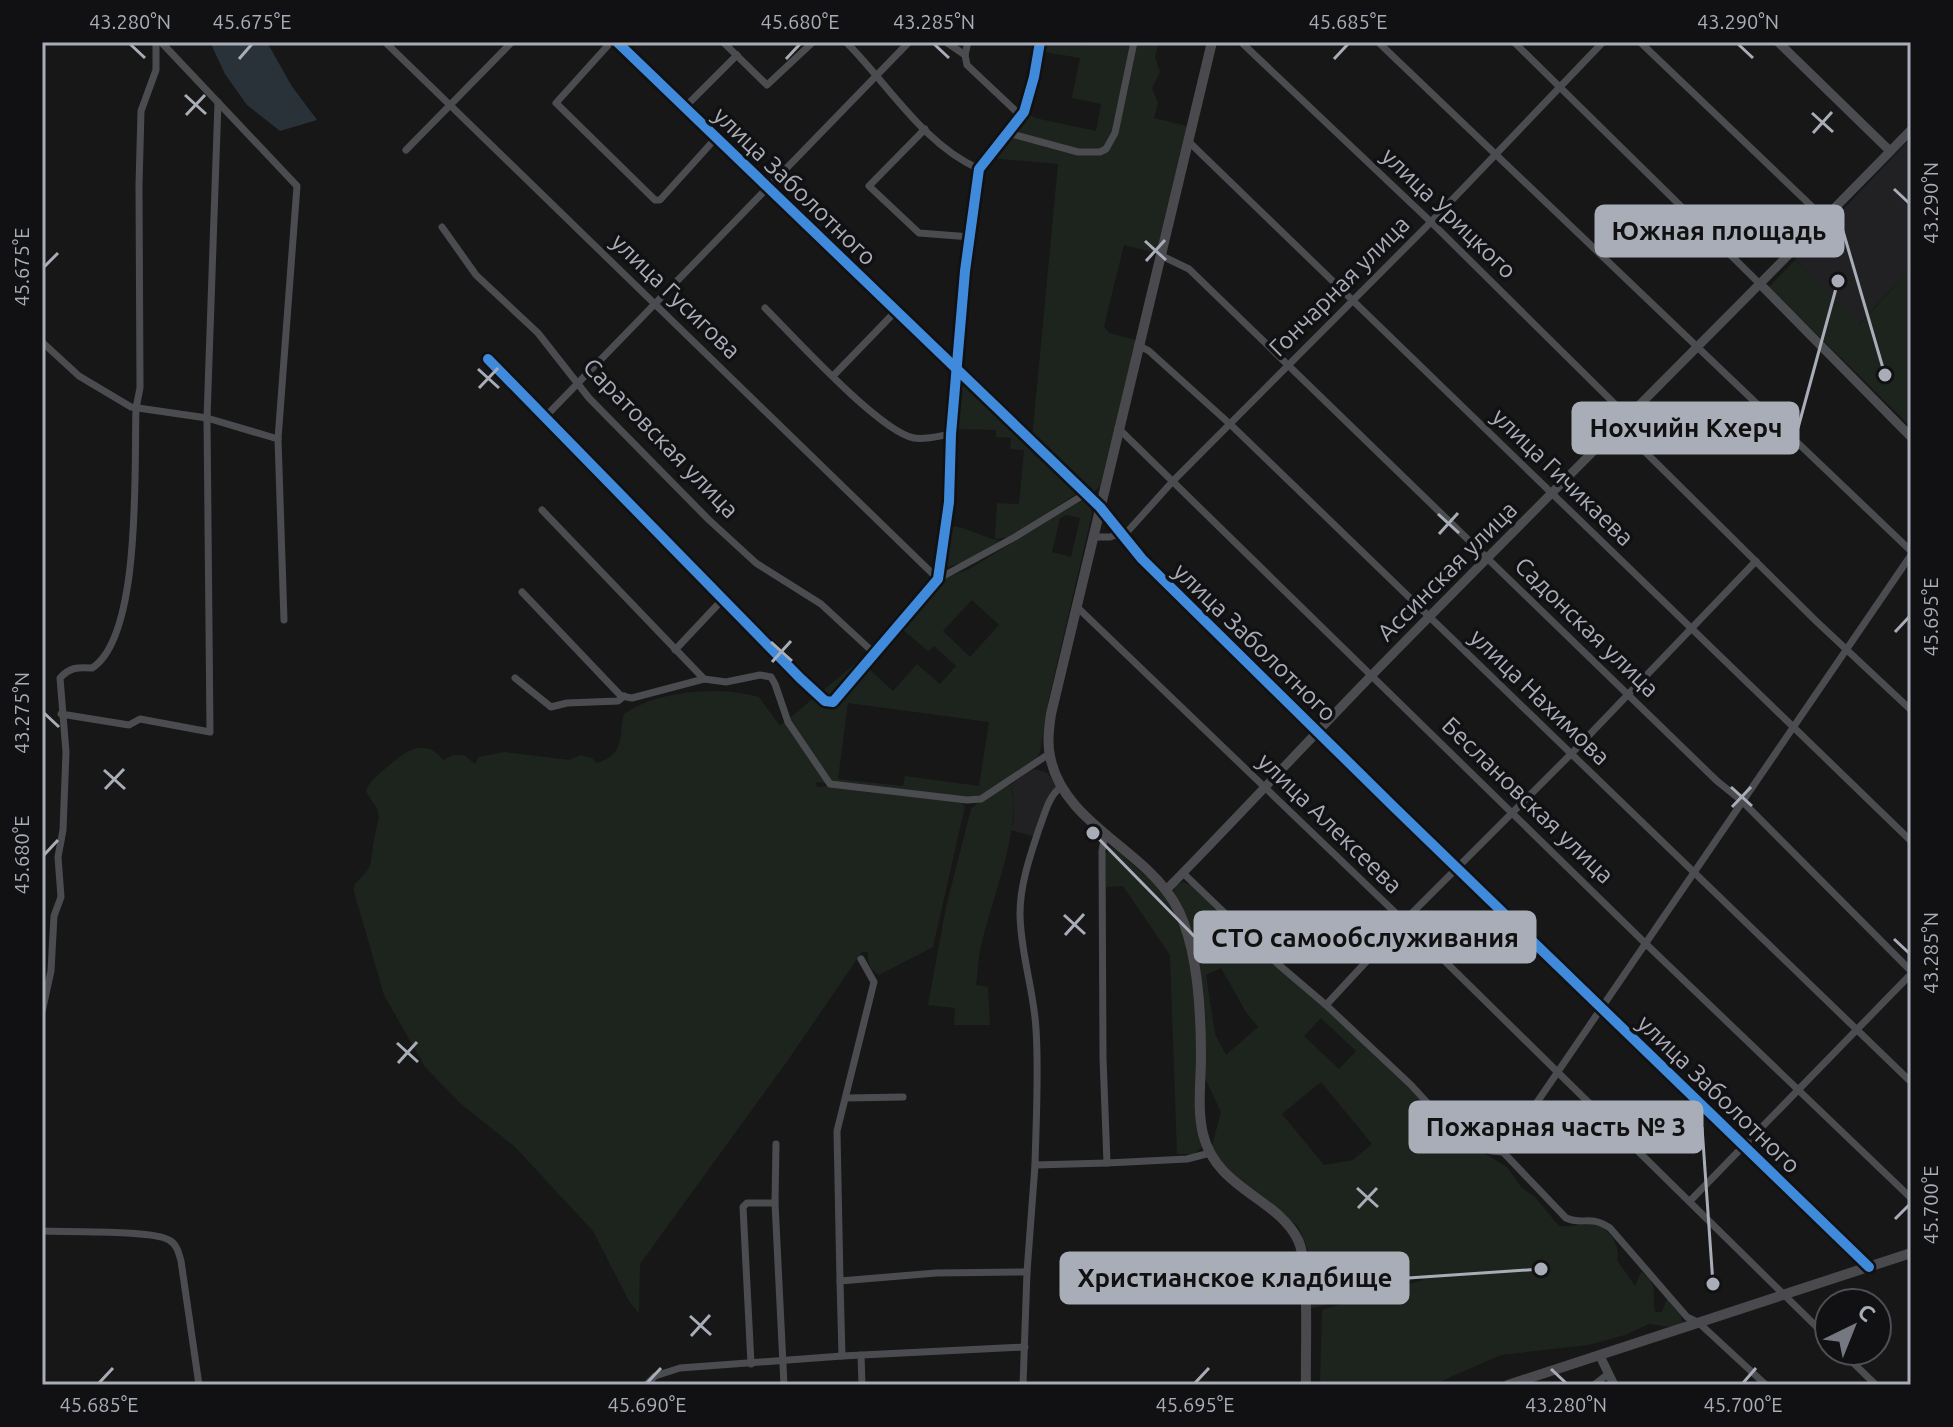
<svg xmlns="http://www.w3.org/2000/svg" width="1953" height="1427" viewBox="0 0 1953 1427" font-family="Ubuntu,sans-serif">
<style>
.built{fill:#212123}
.green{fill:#1d241e;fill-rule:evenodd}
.water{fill:#2a3239}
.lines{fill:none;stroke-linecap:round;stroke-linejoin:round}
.minor{stroke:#4b4c50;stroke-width:7}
.tertiary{stroke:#4b4c50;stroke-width:9}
.secondary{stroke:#4a4a4e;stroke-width:10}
.cycleway-casing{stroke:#111113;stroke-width:15}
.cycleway{stroke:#408adc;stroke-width:10}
.ticks{fill:none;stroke:#a8adb8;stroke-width:3}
.labels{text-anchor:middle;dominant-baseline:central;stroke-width:7;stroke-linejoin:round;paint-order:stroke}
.street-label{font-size:24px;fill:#a8adb8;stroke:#111113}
.leader{fill:none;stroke:#a8adb8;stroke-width:3}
.callout-dot{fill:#a8adb8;stroke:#111113;stroke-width:3}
.callout{fill:#a8adb8;stroke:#a8adb8;stroke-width:3}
.callout-label{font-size:26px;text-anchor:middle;font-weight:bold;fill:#111}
.neatline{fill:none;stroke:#a8adb8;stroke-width:3}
.ticks-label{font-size:20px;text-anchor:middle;fill:#a8adb8}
</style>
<rect width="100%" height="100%" fill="#171717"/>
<!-- built -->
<g class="built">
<polygon points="1911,138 1911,268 1859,324 1795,260"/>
<polygon points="1033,769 1046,772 1057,785 1036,837 1011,830 1014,820 1013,793 1010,785"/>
</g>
<!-- green -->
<g class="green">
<polygon points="1044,42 1085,46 1086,42 1159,42 1155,57 1160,72 1152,88 1158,103 1154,118 1187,126 1156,253 1124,245 1104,326 1109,333 1136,340 1100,486 1093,493 1090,493 1032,439 1058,164 991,158 1029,114 1035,118 1096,131 1101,104 1072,98 1080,58 1044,52"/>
<polygon points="1795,260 1860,324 1911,268 1911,427 1769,287"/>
<polygon points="965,385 972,389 1070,485 1076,494 1011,537 995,539 997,503 1019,504 1024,450 1010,449 1011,438 996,437 996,430 954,429 957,389"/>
<path d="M1083,500L1090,504L1092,514L1049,698L1040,752L1035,760L981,795L972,797L816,782L817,787L825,786L960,802L965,806L933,947L879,975C869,969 868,963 868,952H862L788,1060L640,1264L639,1313L629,1301L593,1231L515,1147L461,1104L425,1067L384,995L354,892V885C375,863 369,869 374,840C379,812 384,818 366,792C369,781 378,775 387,767C404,752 425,736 443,760L453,755H464L475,764L479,757L504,752L570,760L580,755L592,758L597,763C626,754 618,737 624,714C657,690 721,686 759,697L780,726L873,649L883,646L889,640L941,580L969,569ZM1066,515L1080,518L1071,557L1052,552L1060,518ZM972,600L999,625L970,657L943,631ZM902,629L928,651L934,646L956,666L940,684L917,664L893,691L868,668ZM848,703L989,722L979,786L905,776L903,786L838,779Z"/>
<path d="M952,526C967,527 984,538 1000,541L969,560L948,567L944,564L949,529Z"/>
<path d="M1010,785C1024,821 991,903 982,942C978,956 978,971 976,985L988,987L990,1025H954L955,1008L928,1005L946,907L971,809L978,802Z"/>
<path d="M1110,847C1122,852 1129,862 1139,870C1149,880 1161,888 1169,900C1211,966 1190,1073 1201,1148L1194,1154H1177L1170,955L1123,886L1106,887L1105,855Z"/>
<path d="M1183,882L1193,886L1279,969L1313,997L1431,1109L1448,1131L1507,1167L1522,1188L1535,1197L1559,1226C1570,1228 1582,1223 1593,1224C1609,1227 1621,1246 1617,1260L1635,1286L1641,1272C1659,1282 1652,1296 1655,1312H1662L1667,1299L1680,1315L1683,1322L1670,1327L1649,1324L1625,1335L1588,1345L1501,1355L1432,1385H1320L1322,1310L1423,1280V1277L1310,1309L1309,1253L1298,1226L1239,1182L1220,1161L1212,1146L1221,1112L1205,1078L1197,965L1174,891L1176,885ZM1221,968L1246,1012L1258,1027L1226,1055L1215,1034L1206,975ZM1321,1018L1356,1051L1339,1069L1304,1036ZM1321,1082L1372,1144L1353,1160L1324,1165L1282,1114Z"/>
</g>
<!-- water -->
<polygon class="water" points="210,42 267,42 291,85 317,120 280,131 247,105 225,74"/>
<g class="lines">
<!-- minor -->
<g class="minor">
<polyline points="161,42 297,186 278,439 284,620"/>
<polyline points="385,42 938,579 1015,537 1085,494"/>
<polyline points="611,42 556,103 655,200 660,200 715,139"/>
<polyline points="723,42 767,85 813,42"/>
<path d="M846,42C888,84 923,144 979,169"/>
<polyline points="946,42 965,55"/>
<polyline points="968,42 965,55 967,65 1021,116"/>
<polyline points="1241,42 1431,222 1627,416"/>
<polyline points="1378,42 1911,551"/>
<polyline points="1514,42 1760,284"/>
<polyline points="1640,42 1825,219"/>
<polyline points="684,108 737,55"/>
<polyline points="925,129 869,186 919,233 971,237"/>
<polyline points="1008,133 1078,152 1100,152 1106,149 1115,133 1134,42"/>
<polyline points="1188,141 1911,841"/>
<polyline points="406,150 512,42"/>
<polyline points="442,227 476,275 538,333 589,398 708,519 756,563 821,604 874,653"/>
<polyline points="1160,255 1189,269 1717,781 1742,801 1911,971"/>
<path d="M765,308C793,336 880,432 914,438C926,440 939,436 951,434"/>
<polyline points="42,342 79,376 131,407 207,418 278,439"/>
<polyline points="1138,345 1149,351 1231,425 1911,1082"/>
<polyline points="488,359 800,678 825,701 833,702 938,579 949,502 951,434 965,271 979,169 1024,112 1034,77 1040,42"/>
<polyline points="833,376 895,312"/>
<polyline points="546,416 909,42"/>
<polyline points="1618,425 1816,621 1911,710"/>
<polyline points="1118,428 1645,943 1911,1198"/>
<polyline points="1100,507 1142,559 1396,809 1869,1267"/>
<polyline points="542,510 704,679 726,682 760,675 771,677 775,684 788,722 830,784 967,800 981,799 1049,754"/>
<polyline points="1093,537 1110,537 1128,531 1173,481 1431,222 1603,42"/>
<polyline points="522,592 621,696 632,698 704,679"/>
<polyline points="1077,607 1404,921 1829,1339"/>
<polyline points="675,650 723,599"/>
<polyline points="515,678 551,707 567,703 618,701 624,696"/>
<polyline points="61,714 129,725 140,719 210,732 207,418 218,102"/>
<path d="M1062,786C1048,796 1045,814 1039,829C1030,856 1020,885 1020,913C1020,952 1034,990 1036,1029C1039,1075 1036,1120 1035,1165L1107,1163"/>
<polyline points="1105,833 1102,851 1103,1058 1107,1163 1187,1159 1210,1153"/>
<path d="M1183,873L1279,965L1326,1005L1411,1085L1447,1124L1477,1145L1492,1151L1503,1152L1566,1218C1584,1226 1589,1214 1610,1228L1687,1317L1699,1323L1766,1385"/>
<polyline points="1326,1005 1404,921 1571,754 1756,561"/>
<path d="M42,1012L51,971L54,916L61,897L58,857L63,830L66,752L60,678C70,667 78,667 92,668C142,636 134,466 136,408L140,388L139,185L141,111L156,70V42"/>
<polyline points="846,1098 903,1097"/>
<polyline points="1503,1152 1911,555"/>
<polyline points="1690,1201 1911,974"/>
<polyline points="775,1203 776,1144"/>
<path d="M42,1231C65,1232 155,1230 169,1240C177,1244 179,1254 181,1261L199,1385"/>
<polyline points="840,1281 837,1131 874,982 861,959"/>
<polyline points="1841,1351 1876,1385"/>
<polyline points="861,1355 862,1385"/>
<polyline points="842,1356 840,1281 936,1273 1027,1272"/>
<polyline points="751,1364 743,1207 747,1203 775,1203 784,1385"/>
<polyline points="646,1385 655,1376 680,1368 842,1356 1025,1347"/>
<polyline points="1023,1385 1027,1272 1035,1165"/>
<polyline points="1594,1385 1608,1374"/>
</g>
<!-- tertiary -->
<g class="tertiary">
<polyline points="617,42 1100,507"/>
<polyline points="1778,42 1890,151"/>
<polyline points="1760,284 1911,437"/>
<path d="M1166,890C1235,820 1302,747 1371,676C1550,493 1733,313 1911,130"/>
<polyline points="1600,1356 1614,1385"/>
</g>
<!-- secondary -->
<g class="secondary">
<path d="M1212,42L1051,714C1049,728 1047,742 1050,756C1062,822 1142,848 1174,902C1198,942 1201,1009 1201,1056C1201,1081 1197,1109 1203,1134C1216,1189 1278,1198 1298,1240C1310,1264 1305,1354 1306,1385"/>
<polyline points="1508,1385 1911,1253"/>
</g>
<!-- cycleway casing -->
<g class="cycleway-casing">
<g id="cycleway">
<polyline points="617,42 1100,507 1142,559 1396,809 1869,1267"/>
<polyline points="488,359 800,678 825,701 833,702 938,579 949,502 951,434 965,271 979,169 1024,112 1034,77 1040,42"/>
</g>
</g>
<!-- cycleway -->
<use href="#cycleway" class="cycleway"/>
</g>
<!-- ticks -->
<path class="ticks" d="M130,44L145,58M934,44L949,58M1738,44L1753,58M239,59L252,44M786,59L800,44M1334,59L1348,44M185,95L206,114M1812,113L1833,132M186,115L205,95M1813,133L1832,112M1894,189L1909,203M1145,241L1166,260M1146,261L1165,240M44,267L58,253M478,369L499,388M479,388L498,368M1438,514L1459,533M1439,534L1458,513M1895,632L1909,617M771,642L792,661M772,662L791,641M44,713L59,727M104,770L125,789M1731,787L1752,806M105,789L124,769M1732,807L1751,787M44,855L58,840M1064,915L1085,934M1065,935L1084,914M1894,939L1909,953M397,1043L418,1062M398,1063L417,1042M1357,1188L1378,1207M1358,1208L1377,1188M1895,1219L1909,1205M690,1316L711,1335M691,1336L710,1315M1551,1369L1566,1383M99,1383L113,1368M647,1383L661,1368M1195,1383L1209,1368M1743,1383L1756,1368"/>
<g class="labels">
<!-- street labels -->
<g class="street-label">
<text transform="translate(795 186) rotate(44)">улица Заболотного</text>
<text transform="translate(1449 213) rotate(44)">улица Урицкого</text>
<text transform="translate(1339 286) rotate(-45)">Гончарная улица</text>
<text transform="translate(676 296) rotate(44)">улица Гусигова</text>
<text transform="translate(661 438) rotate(46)">Саратовская улица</text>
<text transform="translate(1563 477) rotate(44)">улица Гичикаева</text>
<text transform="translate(1447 571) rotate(-45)">Ассинская улица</text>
<text transform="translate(1587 627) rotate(44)">Садонская улица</text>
<text transform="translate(1255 642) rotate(44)">улица Заболотного</text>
<text transform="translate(1540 697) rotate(44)">улица Нахимова</text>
<text transform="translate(1528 800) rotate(44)">Беслановская улица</text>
<text transform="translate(1330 823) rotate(44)">улица Алексеева</text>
<text transform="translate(1719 1094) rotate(44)">улица Заболотного</text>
</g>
</g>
<!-- callouts -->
<path class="leader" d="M1885 375L1843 231M1838 281L1798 428M1093 833L1195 937M1713 1284L1702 1127M1541 1269L1408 1278"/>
<g class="callout-dot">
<circle cx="1885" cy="375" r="8"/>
<circle cx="1838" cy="281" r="8"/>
<circle cx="1093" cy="833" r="8"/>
<circle cx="1713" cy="1284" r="8"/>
<circle cx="1541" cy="1269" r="8"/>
</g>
<g class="callout">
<rect x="1596" y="206" width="247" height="50" rx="8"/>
<rect x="1573" y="403" width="225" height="50" rx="8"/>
<rect x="1195" y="912" width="340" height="50" rx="8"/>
<rect x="1410" y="1102" width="292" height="50" rx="8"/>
<rect x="1061" y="1253" width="347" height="50" rx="8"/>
</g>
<g class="callout-label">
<text x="1719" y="240">Южная площадь</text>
<text x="1686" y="437">Нохчийн Кхерч</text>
<text x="1365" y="947">СТО самообслуживания</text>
<text x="1556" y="1136">Пожарная часть № 3</text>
<text x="1235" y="1287">Христианское кладбище</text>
</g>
<!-- border -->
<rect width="1953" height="1427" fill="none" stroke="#111113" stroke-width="88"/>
<!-- north arrow -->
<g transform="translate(1853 1327) rotate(43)"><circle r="38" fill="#111113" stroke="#4d4f55" stroke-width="2"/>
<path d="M0-6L14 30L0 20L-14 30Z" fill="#757880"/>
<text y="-12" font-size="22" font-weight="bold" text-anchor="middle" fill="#a8adb8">С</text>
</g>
<rect x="44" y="44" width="1865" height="1339" class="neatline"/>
<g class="ticks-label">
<text x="130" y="29">43.280°N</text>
<text x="252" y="29">45.675°E</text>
<text x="800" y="29">45.680°E</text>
<text x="934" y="29">43.285°N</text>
<text x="1348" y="29">45.685°E</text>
<text x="1738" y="29">43.290°N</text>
<text transform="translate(1931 203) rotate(-90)" y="7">43.290°N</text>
<text transform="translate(22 267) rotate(-90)" y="7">45.675°E</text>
<text transform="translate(1931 617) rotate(-90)" y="7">45.695°E</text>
<text transform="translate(22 713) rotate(-90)" y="7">43.275°N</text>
<text transform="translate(22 855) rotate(-90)" y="7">45.680°E</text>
<text transform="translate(1931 953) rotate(-90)" y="7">43.285°N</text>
<text transform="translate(1931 1205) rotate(-90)" y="7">45.700°E</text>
<text x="99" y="1412">45.685°E</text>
<text x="647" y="1412">45.690°E</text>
<text x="1195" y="1412">45.695°E</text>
<text x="1566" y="1412">43.280°N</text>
<text x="1743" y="1412">45.700°E</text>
</g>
</svg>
